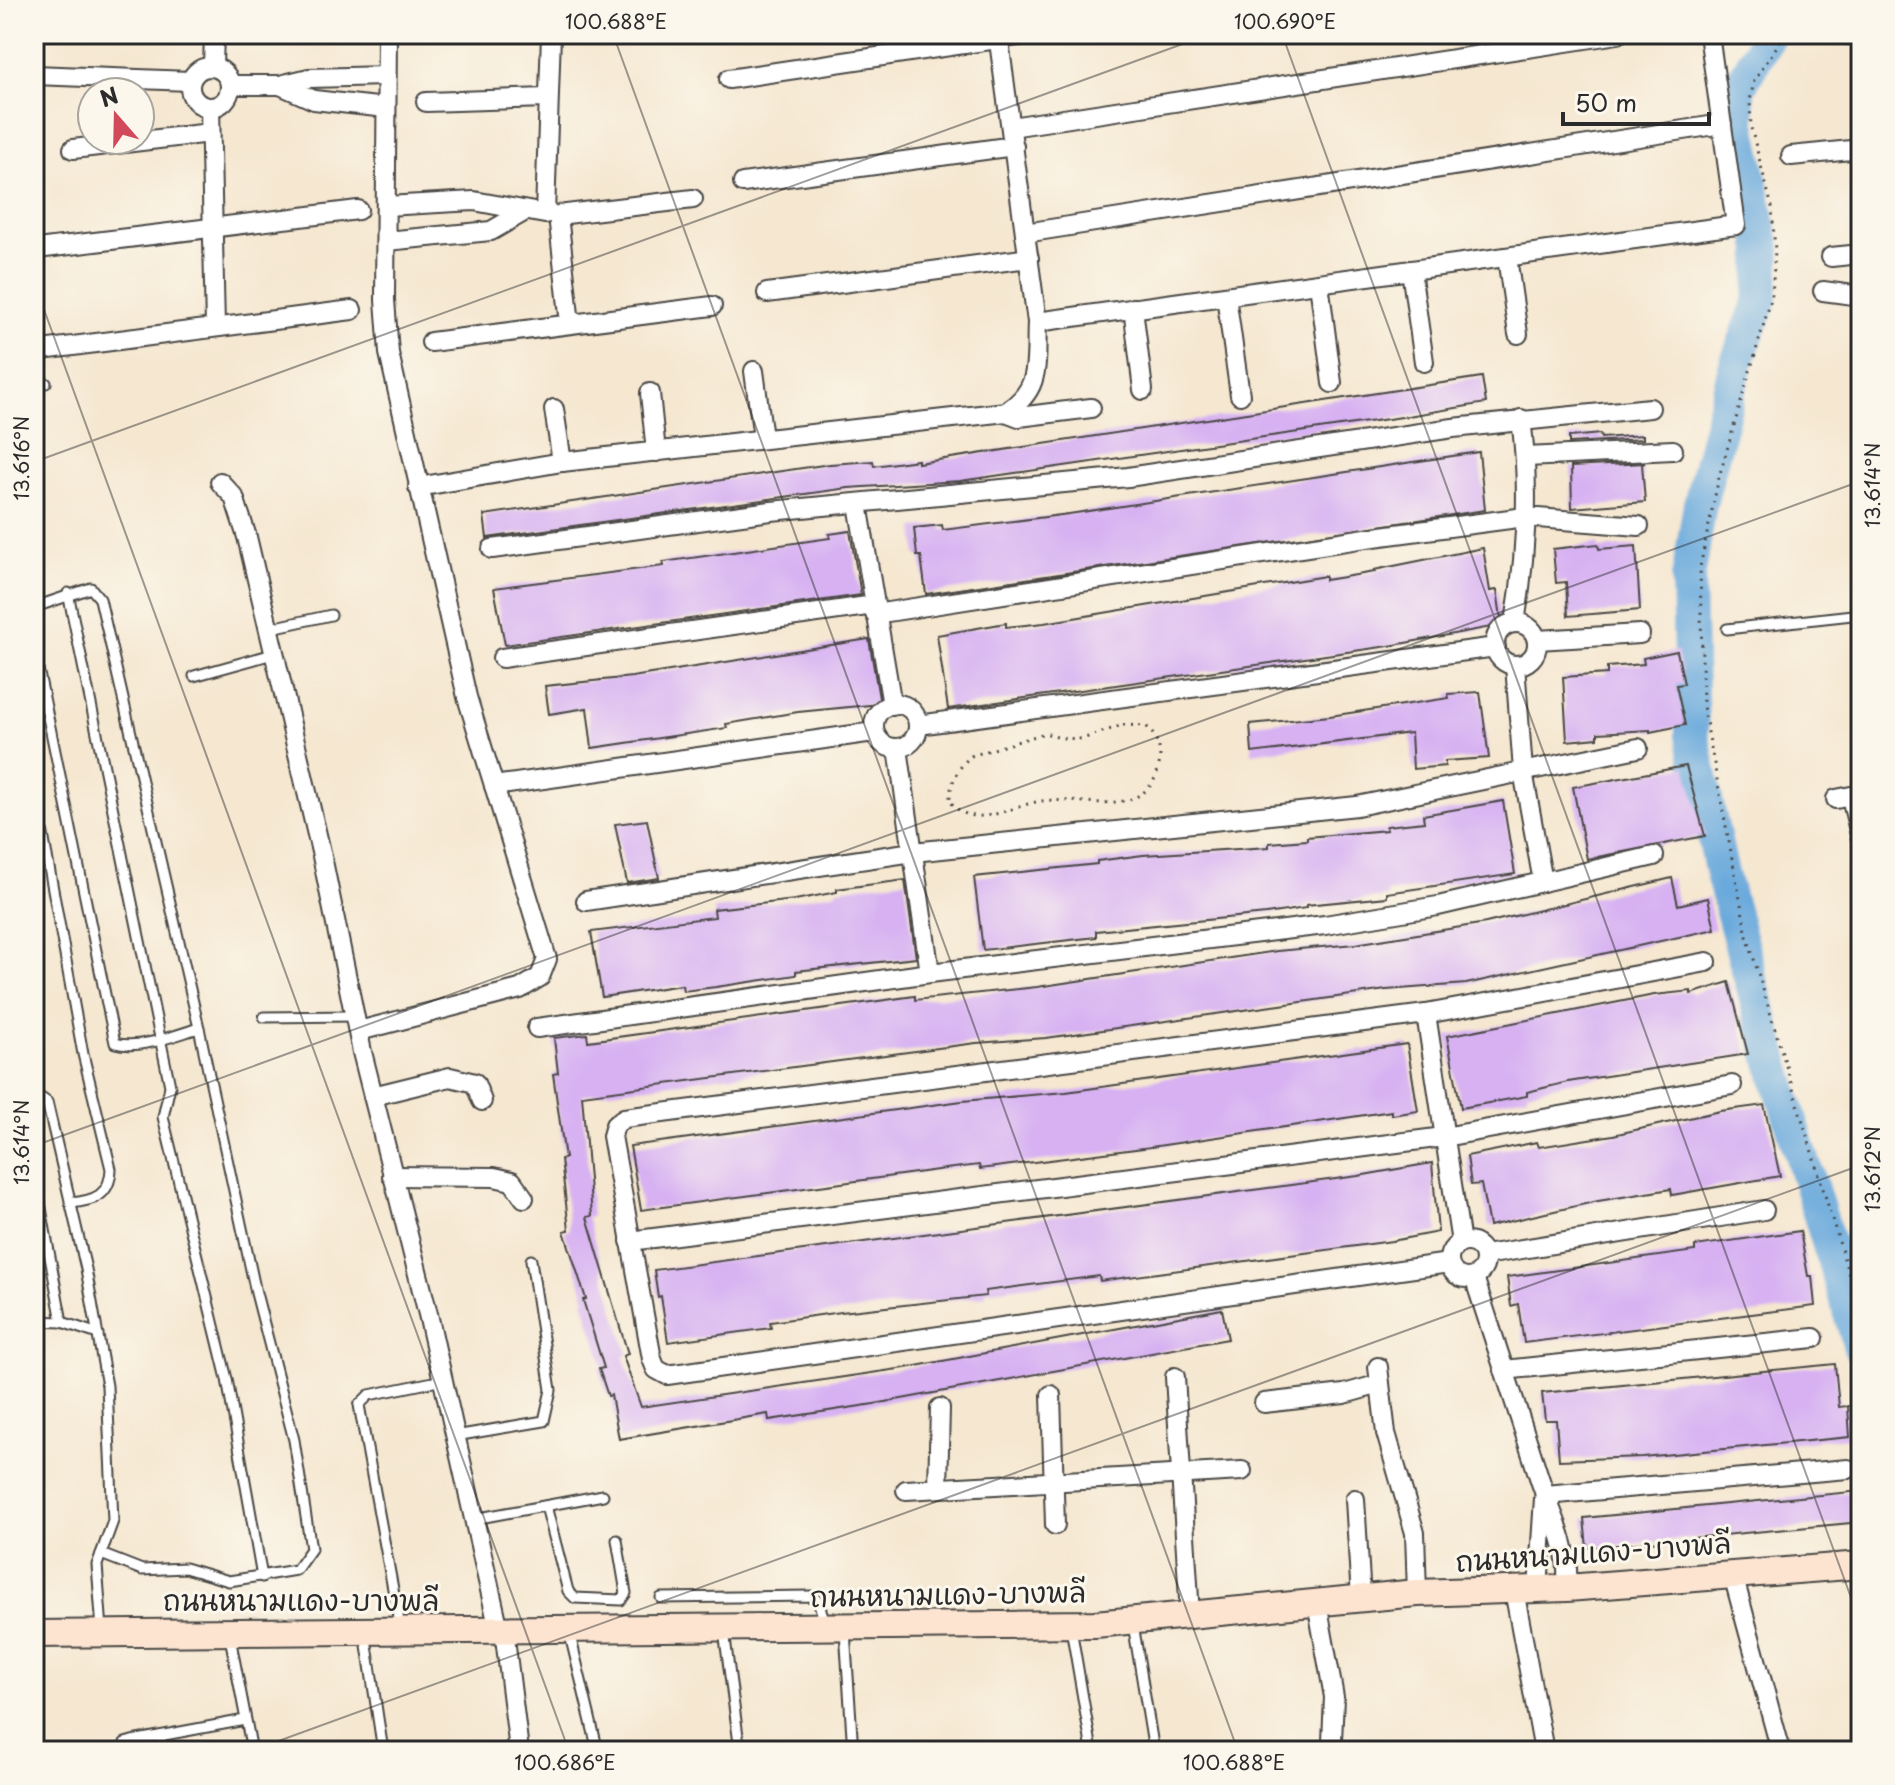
<svg xmlns="http://www.w3.org/2000/svg" width="1895" height="1785" viewBox="0 0 1895 1785" font-family="'Playpen Sans','Playpen Sans Thai',sans-serif">
<style>
.lines{fill:none;stroke-linecap:round;stroke-linejoin:round}
.river{stroke:#69a9dc;stroke-width:34}
.building{fill:#d7b1f2}
.lane-casing{stroke:#494744;stroke-width:13}
.street-casing{stroke:#494744;stroke-width:22}
.secondary-casing{stroke:#494744;stroke-width:30}
.path{stroke:#494744;stroke-width:3;stroke-dasharray:2 6;stroke-linecap:butt}
.lane{stroke:#fff;stroke-width:9}
.street{stroke:#fff;stroke-width:18}
.secondary{stroke:#fde4d1;stroke-width:26}
.ticks{fill:none;stroke:#2b2b2b;stroke-width:2;stroke-opacity:0.45}
.labels{text-anchor:middle;dominant-baseline:central;stroke-width:6;stroke-linejoin:round;paint-order:stroke}
.street-label{font-size:28px;fill:#2b2b2b;stroke:#fbf7ec}
.neatline{fill:none;stroke:#2b2b2b;stroke-width:3}
.ticks-label{font-size:20px;text-anchor:middle;fill:#2b2b2b}
</style>
<rect width="100%" height="100%" fill="#fbf7ec"/>
<filter id="ink" filterUnits="userSpaceOnUse"><feTurbulence type="fractalNoise" baseFrequency=".0125" numOctaves="2"/><feDisplacementMap in="SourceGraphic" scale="16" xChannelSelector="R" yChannelSelector="G"/><feConvolveMatrix kernelMatrix="1 2 1 2 8 2 1 2 1" color-interpolation-filters="sRGB"/></filter>
<filter id="wash" filterUnits="userSpaceOnUse"><feTurbulence type="fractalNoise" baseFrequency=".006" numOctaves="4" result="noise"/><feDisplacementMap in="SourceGraphic" scale="32" xChannelSelector="R" yChannelSelector="G"/><feGaussianBlur stdDeviation="1.8" result="paint"/><feColorMatrix in="noise" values="0 0 0 0 0 0 0 0 0 0 0 0 0 0 0 0 0 1.4 0 .05"/><feComposite in="paint" operator="in"/></filter>
<g filter="url(#wash)">
<rect width="100%" height="100%" fill="#f5e7d0"/>
<g class="lines">
<!-- river -->
<polyline class="river" points="1769,34 1738,89 1738,119 1764,249 1761,299 1736,364 1700,504 1688,579 1692,735 1722,874 1775,1069 1861,1349"/>
</g>
<g id="blocks">
<!-- building -->
<g class="building">
<polygon points="1482,377 1486,403 1402,417 960,481 848,488 487,538 484,515 830,464 873,461 874,466 918,460 918,463"/>
<polygon points="1600,434 1601,438 1643,435 1643,439 1569,443 1569,437"/>
<polygon points="1479,452 1485,510 926,594 921,556 917,556 914,528 942,525 943,530 1069,514"/>
<polygon points="1645,463 1642,464 1645,502 1572,508 1571,467"/>
<polygon points="850,531 861,595 505,645 494,588 664,566 663,562 830,538 829,534"/>
<polygon points="1598,544 1599,549 1636,546 1640,610 1568,616 1566,582 1556,583 1553,549"/>
<polygon points="1483,548 1490,591 1497,590 1502,625 1389,646 948,709 937,635 1006,623 1006,627 1044,623 1325,576 1325,580 1375,572 1374,570"/>
<polygon points="869,639 880,704 798,712 726,724 727,728 592,748 587,708 549,714 545,686 632,677"/>
<polygon points="1677,651 1684,684 1676,685 1685,725 1650,732 1650,730 1598,733 1598,738 1567,741 1563,677 1607,674 1607,667 1644,664 1643,658"/>
<polygon points="1480,692 1489,758 1445,761 1445,766 1413,769 1411,733 1252,753 1250,724 1330,716 1449,698 1448,694"/>
<polygon points="1686,766 1705,836 1587,859 1573,787"/>
<polygon points="1503,801 1515,874 1387,893 1387,897 1306,905 1306,908 1266,914 1096,931 1096,937 983,950 974,877 1097,864 1097,861 1143,855 1269,847 1269,843 1307,840 1307,837 1387,830 1386,826 1424,822 1423,815"/>
<polygon points="647,820 659,878 627,883 615,824"/>
<polygon points="1672,878 1678,905 1708,898 1715,929 1466,984 1386,990 1046,1038 976,1043 582,1095 592,1216 587,1217 628,1354 623,1356 641,1407 905,1368 1222,1309 1228,1339 874,1404 769,1420 768,1414 619,1439 611,1395 608,1396 599,1369 604,1368 583,1300 586,1299 564,1231 569,1230 561,1159 565,1158 553,1074 558,1073 554,1038 587,1034 588,1041 915,996 915,1000 1037,987 1277,951 1355,944 1486,923"/>
<polygon points="905,880 916,958 796,971 796,975 716,987 683,991 682,985 602,997 591,932 715,917 714,909 795,900 837,892 837,889"/>
<polygon points="1729,982 1748,1054 1568,1082 1527,1092 1527,1096 1461,1108 1447,1036 1654,995 1691,991 1691,994"/>
<polygon points="1407,1044 1418,1111 1392,1115 1392,1111 1151,1147 980,1169 979,1165 945,1169 641,1210 630,1146 962,1101 1066,1092"/>
<polygon points="1764,1105 1780,1176 1672,1195 1671,1189 1598,1201 1489,1226 1481,1184 1471,1185 1467,1156 1537,1142 1539,1147 1613,1135 1720,1111"/>
<polygon points="1432,1163 1438,1232 1392,1241 1100,1281 1099,1276 985,1291 986,1296 841,1312 770,1322 771,1328 668,1342 661,1296 658,1297 654,1270 1358,1176"/>
<polygon points="1800,1231 1808,1276 1812,1276 1815,1306 1524,1343 1518,1304 1511,1306 1507,1277 1695,1251 1695,1246"/>
<polygon points="1835,1364 1839,1407 1848,1406 1850,1437 1642,1457 1559,1460 1556,1420 1545,1420 1542,1393"/>
<polygon points="1861,1491 1861,1522 1587,1548 1584,1518"/>
</g>
</g>
</g>
<g filter="url(#ink)">
<use href="#blocks" fill-opacity="0" stroke="#494744" stroke-width="2"/>
<g class="lines">
<!-- lane casing -->
<g class="lane-casing">
<g id="lane">
<polyline points="34,383 46,383"/>
<polyline points="68,593 170,1086 163,1117 227,1379 262,1577"/>
<path d="M34,614L38,606L91,588L100,599L199,1028C175,1035 140,1050 115,1043L34,649"/>
<polyline points="267,629 331,615"/>
<polyline points="1727,629 1861,614"/>
<polyline points="194,676 273,654"/>
<path d="M34,785L83,1054L111,1169C110,1195 95,1201 70,1203"/>
<polyline points="1846,797 1861,857"/>
<polyline points="1859,908 1861,907"/>
<polyline points="264,1017 355,1016"/>
<polyline points="34,1093 47,1102 86,1269 107,1386 113,1521 97,1565 102,1630"/>
<polyline points="34,1170 62,1322"/>
<polyline points="34,1321 62,1322 98,1334"/>
<polyline points="455,1436 544,1421 551,1390 531,1260"/>
<polyline points="546,1506 568,1591 575,1598 621,1600 626,1593 617,1540"/>
<polyline points="474,1519 603,1495"/>
<polyline points="101,1554 142,1570 185,1568 229,1581 296,1570 311,1549 294,1440 256,1293 199,1028"/>
<polyline points="661,1598 812,1596 818,1601 826,1625"/>
<polyline points="1133,1624 1154,1751"/>
<polyline points="400,1627 359,1405 369,1395 443,1380"/>
<polyline points="1071,1628 1092,1751"/>
<polyline points="569,1631 598,1751"/>
<polyline points="724,1631 740,1751"/>
<polyline points="845,1631 853,1751"/>
<polyline points="365,1632 383,1751"/>
<polyline points="230,1637 252,1751"/>
<polyline points="160,1736 163,1751"/>
<polyline points="125,1751 125,1743 132,1741 245,1720"/>
</g>
</g>
<!-- street casing -->
<g class="street-casing">
<g id="street">
<polyline points="1849,35 1856,34"/>
<polyline points="213,66 214,34"/>
<circle cx="210" cy="87" r="20"/>
<polyline points="34,75 190,81"/>
<polyline points="729,79 1032,34"/>
<polyline points="230,85 280,85 309,78 386,76"/>
<polyline points="280,85 314,100 386,108"/>
<polyline points="426,102 548,98"/>
<polyline points="210,107 215,327"/>
<polyline points="1011,127 1618,34"/>
<polyline points="73,149 210,133"/>
<polyline points="1791,156 1861,149"/>
<polyline points="743,183 1014,146"/>
<polyline points="386,206 474,201 545,214 551,34"/>
<polyline points="1025,233 1722,124"/>
<polyline points="386,241 491,231 522,213"/>
<polyline points="37,249 358,210"/>
<polyline points="1507,257 1518,334"/>
<polyline points="1831,257 1861,254"/>
<polyline points="1411,270 1424,362"/>
<polyline points="1319,283 1332,383"/>
<polyline points="1823,291 1861,296"/>
<polyline points="767,293 1029,258"/>
<polyline points="1226,296 1240,395"/>
<polyline points="1133,308 1143,390"/>
<polyline points="1037,322 1736,225 1709,34"/>
<polyline points="570,324 558,215 693,199"/>
<polyline points="431,342 712,306"/>
<polyline points="34,351 352,310"/>
<polyline points="754,371 763,438"/>
<polyline points="650,393 656,452"/>
<polyline points="554,409 562,462"/>
<polyline points="1006,412 1019,417 1091,408"/>
<polyline points="1526,457 1673,450"/>
<polyline points="220,482 234,497 247,537 322,856 362,1052 428,1314 499,1630"/>
<path d="M418,487L562,462L1006,412C1043,388 1035,362 1037,322L998,34"/>
<polyline points="858,504 892,705"/>
<polyline points="492,549 771,511 1128,477 1453,428 1650,408"/>
<polyline points="875,614 1366,538 1525,517 1639,526"/>
<path d="M1515,623C1526,556 1530,487 1521,419"/>
<circle cx="1516" cy="644" r="21"/>
<polyline points="1537,640 1640,634"/>
<polyline points="502,658 874,605"/>
<polyline points="1515,665 1523,771 1543,882"/>
<circle cx="896" cy="726" r="22"/>
<polyline points="918,725 1496,647"/>
<polyline points="898,748 930,973"/>
<polyline points="494,786 874,732"/>
<polyline points="1836,799 1861,794"/>
<polyline points="586,901 913,852 1357,806 1638,748"/>
<polyline points="1426,1014 1461,1243"/>
<polyline points="537,1028 930,973 1325,925 1438,906 1654,856"/>
<polyline points="359,1031 520,989 540,977 547,959 467,697 389,353 385,300 387,34"/>
<polyline points="373,1096 450,1077 475,1083 482,1101"/>
<polyline points="392,1176 494,1177 512,1181 524,1198"/>
<polyline points="630,1241 1444,1137 1732,1085"/>
<circle cx="1467" cy="1260" r="18"/>
<polyline points="1485,1255 1764,1210"/>
<polyline points="1449,1263 667,1375 656,1369 652,1359 612,1136 615,1125 624,1118 1426,1014 1707,962"/>
<path d="M1474,1277C1496,1344 1517,1410 1539,1477C1552,1518 1570,1542 1567,1588"/>
<polyline points="1378,1367 1386,1433 1415,1533 1417,1593"/>
<polyline points="1504,1370 1814,1338"/>
<polyline points="1175,1377 1190,1615"/>
<polyline points="1051,1395 1055,1525"/>
<polyline points="1264,1403 1344,1394 1380,1384"/>
<polyline points="938,1488 940,1408"/>
<polyline points="906,1490 1242,1471"/>
<polyline points="1545,1495 1848,1469"/>
<polyline points="1355,1499 1361,1599"/>
<polyline points="1733,1575 1781,1751"/>
<polyline points="1538,1589 1544,1498"/>
<polyline points="1514,1590 1544,1751"/>
<polyline points="1317,1603 1334,1697 1332,1741"/>
<polyline points="504,1630 518,1742 512,1751"/>
</g>
</g>
<!-- secondary casing -->
<g class="secondary-casing">
<polyline id="secondary" points="34,1634 1095,1624 1417,1593 1567,1588 1861,1565"/>
</g>
<!-- path -->
<g class="path">
<polyline points="1785,34 1754,81 1750,101 1751,128 1772,207 1775,251 1772,296 1719,477 1700,567 1703,706 1747,936 1861,1315"/>
<path d="M1123,725L1146,726C1157,737 1162,749 1159,765C1148,822 1079,796 1041,801C1012,805 973,833 950,801C949,784 959,766 971,756L1045,733L1060,738L1082,739Z"/>
</g>
<!-- lane -->
<use href="#lane" class="lane"/>
<!-- street -->
<use href="#street" class="street"/>
<!-- secondary -->
<use href="#secondary" class="secondary"/>
</g>
</g>
<!-- ticks -->
<path class="ticks" d="M613,34L1238,1751M1282,34L1861,1625M34,282L569,1751M34,462L1210,34M34,1146L1861,481M251,1751L1861,1165"/>
<g class="labels">
<!-- street labels -->
<g class="street-label">
<text transform="translate(1593 1551) rotate(-4)">ถนนหนามแดง-บางพลี</text>
<text transform="translate(948 1593) rotate(-1)">ถนนหนามแดง-บางพลี</text>
<text x="301" y="1599">ถนนหนามแดง-บางพลี</text>
</g>
</g>
<!-- margin -->
<rect width="1895" height="1785" fill="none" stroke="#fbf7ec" stroke-width="88"/>
<!-- north arrow -->
<g transform="translate(116 116) rotate(340)"><circle r="38" fill="#fbf7ec" stroke="#a8a59f" stroke-width="2"/>
<path d="M0-6L14 30L0 20L-14 30Z" fill="#d1495b"/>
<text y="-12" font-size="22" font-weight="bold" text-anchor="middle" fill="#2b2b2b">N</text>
</g>
<!-- scale -->
<path d="M1563 112v12h146v-12" fill="none" stroke="#2b2b2b" stroke-width="4"/>
<text x="1575" y="112" font-size="24" fill="#2b2b2b" stroke="#fbf7ec" stroke-width="6" paint-order="stroke">50 m</text>
<rect x="44" y="44" width="1807" height="1697" class="neatline"/>
<g class="ticks-label">
<text x="616" y="29">100.688°E</text>
<text x="1285" y="29">100.690°E</text>
<text transform="translate(22 458) rotate(-90)" y="7">13.616°N</text>
<text transform="translate(1873 485) rotate(-90)" y="7">13.614°N</text>
<text transform="translate(22 1142) rotate(-90)" y="7">13.614°N</text>
<text transform="translate(1873 1169) rotate(-90)" y="7">13.612°N</text>
<text x="565" y="1770">100.686°E</text>
<text x="1234" y="1770">100.688°E</text>
</g>
</svg>
